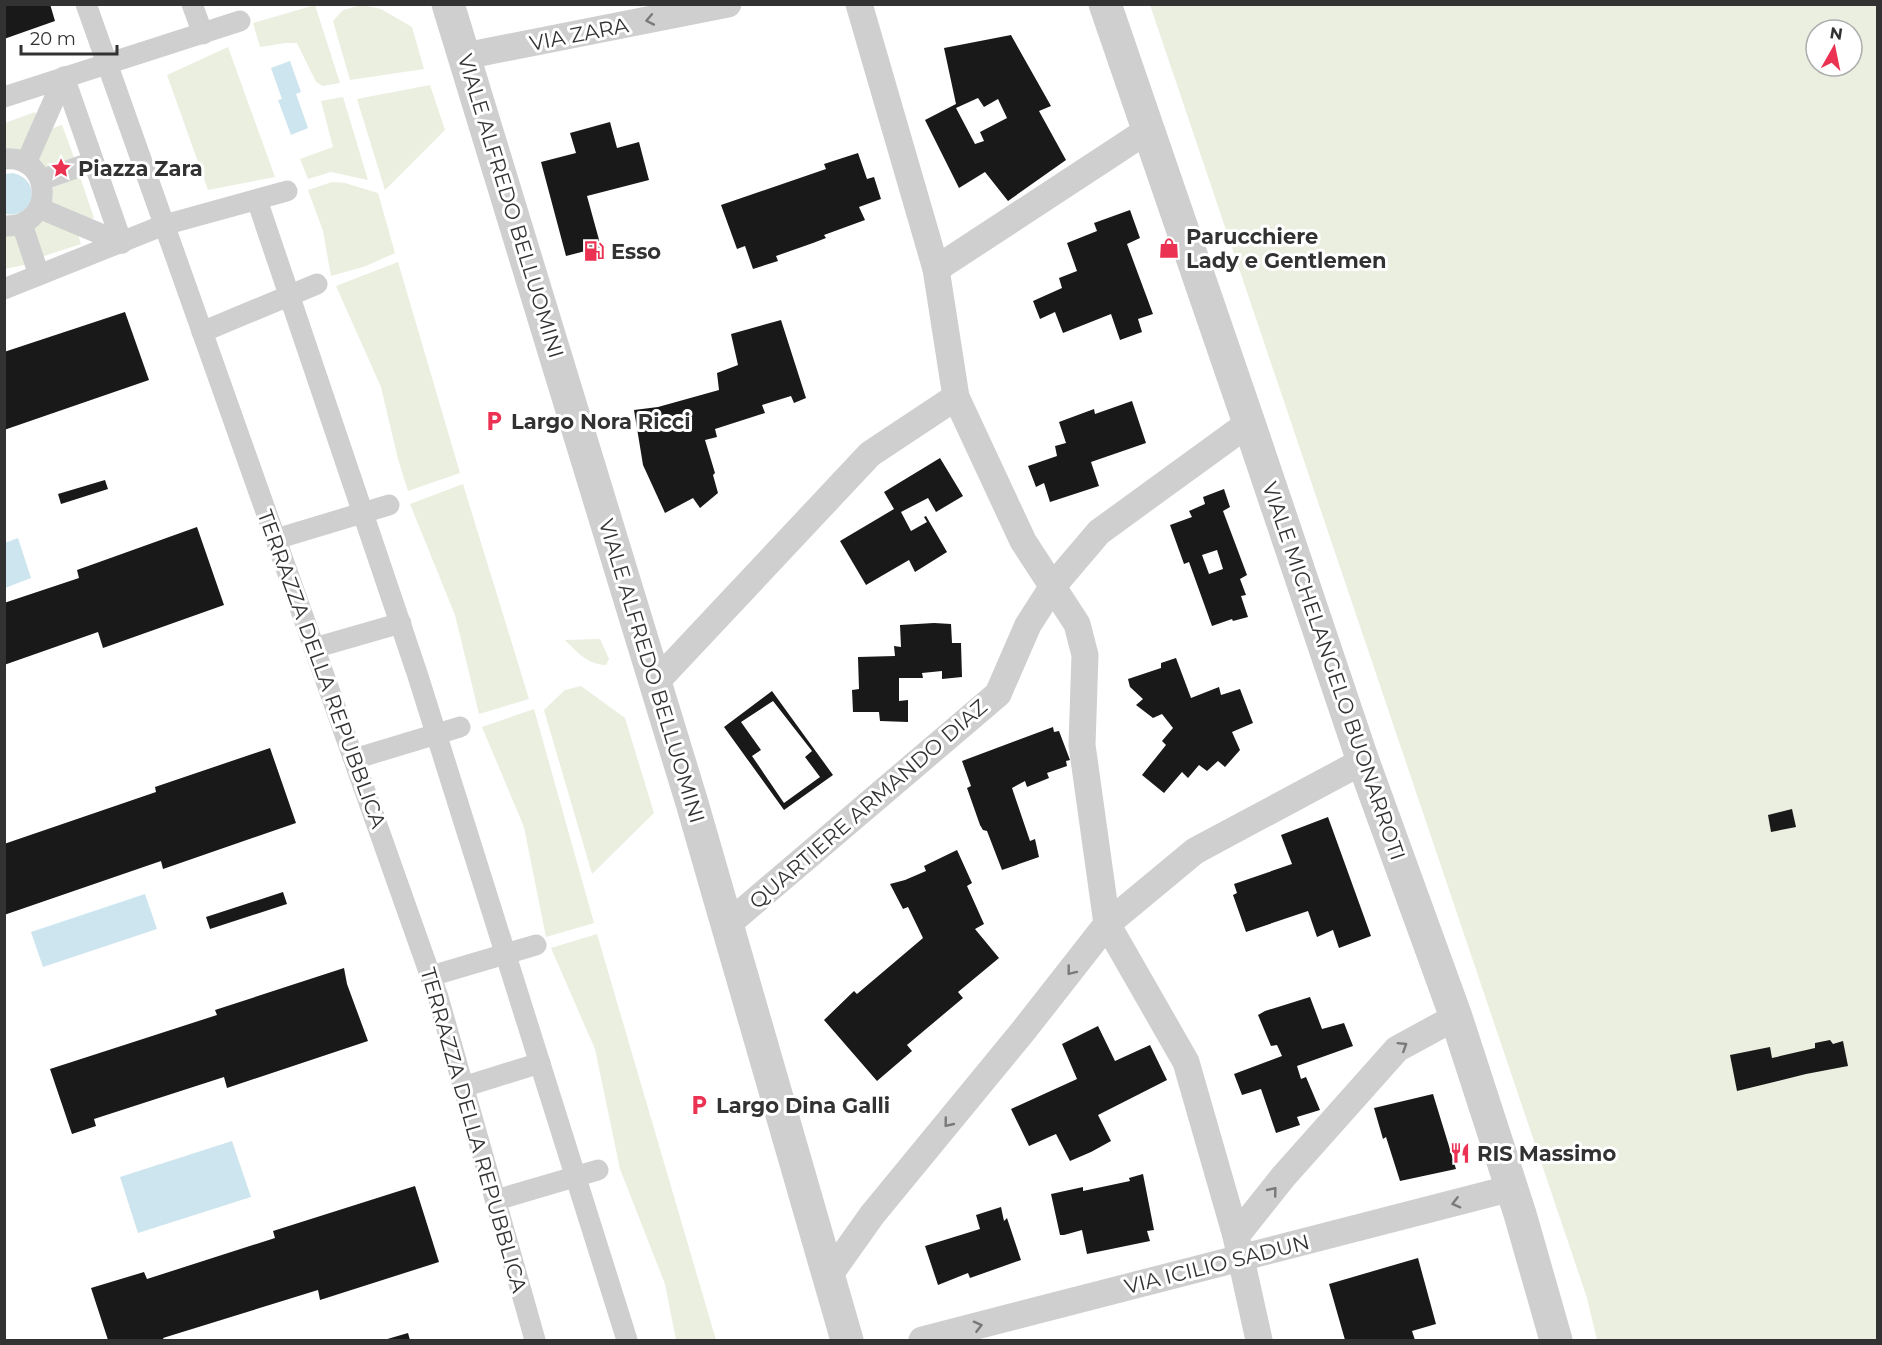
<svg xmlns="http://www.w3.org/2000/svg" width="1882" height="1345" viewBox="0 0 1882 1345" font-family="Montserrat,sans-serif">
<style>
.green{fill:#eaefe0;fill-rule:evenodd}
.water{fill:#cde5ee}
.building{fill:#191919;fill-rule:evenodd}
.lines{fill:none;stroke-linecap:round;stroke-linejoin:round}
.pedestrian{stroke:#cfcfcf;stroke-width:21}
.minor{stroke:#cfcfcf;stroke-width:27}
.tertiary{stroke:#cfcfcf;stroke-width:33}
.oneway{stroke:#797979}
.labels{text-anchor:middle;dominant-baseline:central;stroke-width:6;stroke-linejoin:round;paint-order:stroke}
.street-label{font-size:21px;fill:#323232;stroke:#fff}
.poi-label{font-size:21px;font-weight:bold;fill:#323232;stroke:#fff;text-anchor:start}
</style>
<rect width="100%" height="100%" fill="#fff"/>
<!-- green -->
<g class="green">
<polygon points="315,5 340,83 323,86 316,82 297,43 286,43 260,47 253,23"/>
<polygon points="362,5 381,9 412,27 424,69 350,80 333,21 343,10"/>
<path d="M1150,5H1877V1340H1597L1587,1298ZM1816,30H1852V66H1816Z"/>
<polygon points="228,47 275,177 208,190 167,75"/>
<polygon points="430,85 445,130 385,190 357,99"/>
<polygon points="343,97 368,180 331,172 308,179 300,159 333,147 321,101"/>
<polygon points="35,112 39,122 22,155 5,153 5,123"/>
<polygon points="62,125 76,163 47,173 36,161 53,128"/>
<polygon points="80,177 94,218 84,221 50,205 53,187"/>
<polygon points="332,182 345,183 378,193 395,253 366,266 331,276 323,231 308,190"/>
<polygon points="44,218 78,234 81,244 41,257 30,228"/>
<polygon points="5,233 18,235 29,264 5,269"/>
<polygon points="398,262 460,473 408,491 398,459 381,387 336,286"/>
<polygon points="463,484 529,699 479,714 455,615 410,504"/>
<path d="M600,639L609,659L606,665C587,664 578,653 565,640Z"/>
<polygon points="581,686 625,718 654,813 592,874 544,710 565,690"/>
<polygon points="534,709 594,923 546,937 524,827 482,727"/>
<polygon points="597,934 716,1340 676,1340 665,1284 620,1169 595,1049 551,948"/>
</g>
<!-- water -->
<g class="water">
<polygon points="290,61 301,92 296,94 308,128 291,135 278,100 282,99 271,68"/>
<path d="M13,173C43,180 35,219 5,214V174Z"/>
<polygon points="18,538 31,578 5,588 5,543"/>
<polygon points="145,894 157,929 43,967 31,932"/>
<polygon points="232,1141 251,1197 138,1233 120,1177"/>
</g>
<!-- building -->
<g class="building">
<polygon points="4,4 50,4 55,21 4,39"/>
<path d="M1011,35L1051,106L1039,111L1066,160L1008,201L985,172L959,188L925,120L956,104L944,48ZM978,98L984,107L998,99L1007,118L980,132L984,141L975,144L956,108Z"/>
<polygon points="610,122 617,148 639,142 649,180 587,196 601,247 566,256 541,162 576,153 570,133"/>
<polygon points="858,153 867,179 874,177 881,199 859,207 865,220 824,235 826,238 813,243 776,256 778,261 753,269 745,246 737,249 721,205 826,169 824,164"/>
<polygon points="1130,210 1140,238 1127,244 1153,314 1138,319 1142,332 1120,340 1111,314 1063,333 1055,312 1040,319 1033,301 1062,288 1059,278 1077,271 1067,243 1097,231 1094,223"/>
<polygon points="125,312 149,380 4,430 4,352"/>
<polygon points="781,320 806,398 794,403 791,396 762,405 765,413 715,429 717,437 705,440 715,473 713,475 718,493 700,508 693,498 665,513 643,465 634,410 658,407 719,390 717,373 738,365 731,334"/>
<polygon points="1132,401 1146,443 1091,462 1099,486 1050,502 1044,483 1036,487 1028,466 1057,456 1055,446 1066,443 1059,422 1094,409 1095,414"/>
<polygon points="940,458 963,496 936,512 928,498 901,512 911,531 927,522 924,517 926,516 947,552 915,572 909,560 866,585 840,541 894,509 884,492"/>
<polygon points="105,480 108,489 61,504 58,494"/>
<path d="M1224,489L1230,507L1223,511L1247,575L1240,579L1246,595L1241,596L1248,617L1233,621L1232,619L1212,626L1189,562L1184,564L1170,525L1192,517L1189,511L1205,504L1203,497ZM1217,550L1223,569L1209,574L1202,555Z"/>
<polygon points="197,527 224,605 103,648 98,632 4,665 4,603 79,578 77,570"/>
<polygon points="934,623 951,624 952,643 961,643 962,677 942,679 942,671 922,673 923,678 899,678 899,701 908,700 908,722 880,721 879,712 853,712 852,690 859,689 858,657 895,656 894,646 901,647 900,625"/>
<polygon points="1176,658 1191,698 1219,687 1221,695 1240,689 1253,723 1232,732 1240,750 1225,767 1218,761 1207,771 1199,765 1188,778 1182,772 1164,793 1142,775 1166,745 1162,741 1173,728 1162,714 1153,718 1136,705 1143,699 1130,687 1128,679 1161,668 1161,663"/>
<path d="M772,691L833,775L784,810L724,727ZM773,701L812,751L805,757L820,777L784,803L752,756L761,750L741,722Z"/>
<polygon points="1053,727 1054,732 1059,731 1070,760 1066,761 1067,766 1047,773 1049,778 1027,787 1025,781 1012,788 1030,841 1035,839 1039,857 1002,870 987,831 983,830 980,825 967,788 971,786 962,761"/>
<polygon points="270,748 296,823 163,869 161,861 4,915 4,844 156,792 155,787"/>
<polygon points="1792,809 1796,827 1771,832 1768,815"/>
<polygon points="1328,817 1371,936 1339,948 1333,930 1317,937 1308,911 1246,932 1233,895 1237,893 1234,884 1292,864 1281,835"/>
<polygon points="957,850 972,883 967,886 984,924 975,929 999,958 958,992 963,998 907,1045 912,1051 877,1081 824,1020 854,991 857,994 923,938 908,907 903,909 890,884 905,880 926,871 924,866"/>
<polygon points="283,892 287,904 210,929 206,917"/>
<polygon points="344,968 347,984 368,1041 227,1088 224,1077 94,1119 96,1126 72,1134 50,1069 217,1015 215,1010"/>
<polygon points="1310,997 1322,1029 1344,1023 1353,1046 1297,1066 1301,1079 1306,1077 1320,1110 1297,1117 1300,1125 1276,1133 1261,1089 1242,1095 1234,1074 1282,1056 1277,1045 1271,1046 1258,1015 1265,1011"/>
<polygon points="1098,1026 1115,1061 1150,1045 1167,1080 1098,1115 1111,1141 1091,1152 1070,1161 1056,1134 1029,1146 1011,1109 1077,1079 1062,1044"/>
<polygon points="1830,1040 1833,1044 1843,1041 1848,1066 1806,1074 1737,1091 1730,1055 1770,1047 1772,1058 1815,1048 1815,1043"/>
<polygon points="1433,1094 1456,1169 1400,1181 1386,1137 1383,1139 1374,1108"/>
<polygon points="1143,1174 1154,1230 1147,1231 1150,1241 1087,1254 1082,1230 1064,1235 1060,1235 1051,1194 1083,1187 1083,1191 1130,1181 1129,1178"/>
<polygon points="415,1186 439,1262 320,1300 318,1290 163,1338 164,1340 108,1340 91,1288 144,1272 147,1279 275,1238 273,1231"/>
<polygon points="1001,1207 1004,1221 1007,1218 1021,1260 970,1278 968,1273 938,1285 925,1246 980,1229 976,1215"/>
<polygon points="1418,1258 1436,1324 1412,1331 1415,1340 1345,1340 1329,1284"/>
<polygon points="408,1333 410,1340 384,1340"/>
</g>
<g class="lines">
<!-- pedestrian -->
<g class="pedestrian">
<polyline points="86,4 438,997 535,1340"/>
<polyline points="192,4 203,34"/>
<polyline points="64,77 122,243"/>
<polyline points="4,97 240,21"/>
<path d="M4,159C52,153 58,228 4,226"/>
<polyline points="26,163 64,77"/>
<polyline points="41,180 93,162"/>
<polyline points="257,200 417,673 627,1340"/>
<polyline points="39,208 122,243"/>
<polyline points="22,224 39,275"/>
<polyline points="4,289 164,225 287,191"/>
<polyline points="202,332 317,284"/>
<polyline points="276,539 389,505"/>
<polyline points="314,648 401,623"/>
<polyline points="354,759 460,727"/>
<polyline points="431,976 536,945"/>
<polyline points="463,1087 540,1063"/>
<polyline points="496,1200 598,1170"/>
</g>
<!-- minor -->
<g class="minor">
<polyline points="859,4 936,269 956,397 1023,541 1077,624 1085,655 1082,745 1107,924 1186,1062 1236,1236 1259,1340"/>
<polyline points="465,56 728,4"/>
<polyline points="936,269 1148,130"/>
<polyline points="655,683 870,454 956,397"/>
<polyline points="728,924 998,694 1028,625 1053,586 1099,532 1249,423"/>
<polyline points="1236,1236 1283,1177 1397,1049 1456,1017"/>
<polyline points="828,1277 872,1215 1024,1030 1107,924 1195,851 1363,761"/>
<polyline points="922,1340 1512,1188"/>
</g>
<!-- tertiary -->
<g class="tertiary">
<polyline points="448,4 692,803 847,1340"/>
<polyline points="1105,4 1249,423 1363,761 1456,1017 1520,1214 1556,1340"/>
</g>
</g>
<!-- one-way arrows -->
<defs><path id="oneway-chevron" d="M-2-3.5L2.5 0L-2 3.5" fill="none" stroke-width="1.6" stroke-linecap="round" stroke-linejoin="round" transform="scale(1.5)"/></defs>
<g class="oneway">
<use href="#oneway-chevron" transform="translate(650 20) rotate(169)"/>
<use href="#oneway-chevron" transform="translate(1071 971) rotate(128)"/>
<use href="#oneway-chevron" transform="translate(1403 1046) rotate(-32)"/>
<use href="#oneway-chevron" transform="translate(948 1123) rotate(129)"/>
<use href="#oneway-chevron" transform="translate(1273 1191) rotate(-51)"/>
<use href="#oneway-chevron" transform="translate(1456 1203) rotate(166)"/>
<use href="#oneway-chevron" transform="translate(978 1326) rotate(-14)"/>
</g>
<!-- icons -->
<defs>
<g id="sight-bare" transform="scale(1.62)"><path d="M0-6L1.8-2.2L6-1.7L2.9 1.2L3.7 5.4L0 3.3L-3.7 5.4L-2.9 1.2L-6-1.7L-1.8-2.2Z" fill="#eb3253" stroke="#fff" stroke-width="2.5" paint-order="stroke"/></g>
<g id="shop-bare" transform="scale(1.62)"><path d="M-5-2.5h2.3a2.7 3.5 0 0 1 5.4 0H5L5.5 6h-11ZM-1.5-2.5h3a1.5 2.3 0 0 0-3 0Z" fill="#eb3253" stroke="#fff" stroke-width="2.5" paint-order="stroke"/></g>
<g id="fuel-bare" transform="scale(1.62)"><path d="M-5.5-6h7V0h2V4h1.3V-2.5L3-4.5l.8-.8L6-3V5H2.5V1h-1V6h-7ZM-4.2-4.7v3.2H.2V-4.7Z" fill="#eb3253" stroke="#fff" stroke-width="2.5" paint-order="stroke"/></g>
<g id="parking-bare" transform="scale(1.62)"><path d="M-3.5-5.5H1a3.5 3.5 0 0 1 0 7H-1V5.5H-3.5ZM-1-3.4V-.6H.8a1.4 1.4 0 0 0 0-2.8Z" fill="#eb3253" stroke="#fff" stroke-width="2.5" paint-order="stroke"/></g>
<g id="restaurant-bare" transform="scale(1.62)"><path d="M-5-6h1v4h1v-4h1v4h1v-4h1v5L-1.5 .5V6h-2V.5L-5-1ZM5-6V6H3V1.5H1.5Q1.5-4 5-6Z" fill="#eb3253" stroke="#fff" stroke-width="2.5" paint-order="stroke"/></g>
</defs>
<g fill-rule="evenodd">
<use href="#sight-bare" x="61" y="168"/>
<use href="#shop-bare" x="1169" y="248"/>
<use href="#fuel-bare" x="594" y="251"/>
<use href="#parking-bare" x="494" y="421"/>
<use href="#parking-bare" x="699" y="1105"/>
<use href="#restaurant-bare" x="1460" y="1153"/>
</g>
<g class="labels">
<!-- street labels -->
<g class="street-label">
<text transform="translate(579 34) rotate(-11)">VIA ZARA</text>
<text transform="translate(511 206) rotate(73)">VIALE ALFREDO BELLUOMINI</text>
<text transform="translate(322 669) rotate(70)">TERRAZZA DELLA REPUBBLICA</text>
<text transform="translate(652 671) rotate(73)">VIALE ALFREDO BELLUOMINI</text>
<text transform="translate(1334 671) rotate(71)">VIALE MICHELANGELO BUONARROTI</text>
<text transform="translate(868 804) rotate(-41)">QUARTIERE ARMANDO DIAZ</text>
<text transform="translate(474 1130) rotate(74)">TERRAZZA DELLA REPUBBLICA</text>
<text transform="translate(1217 1264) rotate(-14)">VIA ICILIO SADUN</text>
</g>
<!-- poi labels -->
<g class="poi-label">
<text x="78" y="168">Piazza Zara</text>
<text x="1186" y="236">Parucchiere<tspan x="1186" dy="24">Lady e Gentlemen</tspan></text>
<text x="611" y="251">Esso</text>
<text x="511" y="421">Largo Nora Ricci</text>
<text x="716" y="1105">Largo Dina Galli</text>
<text x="1477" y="1153">RIS Massimo</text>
</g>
</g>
<!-- border -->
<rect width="1882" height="1345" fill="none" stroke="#323232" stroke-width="12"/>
<!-- north arrow -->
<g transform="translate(1834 48) rotate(9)"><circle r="28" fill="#ffffff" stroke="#adadad" stroke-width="1.5"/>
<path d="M0-4.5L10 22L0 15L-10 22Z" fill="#eb3253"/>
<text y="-9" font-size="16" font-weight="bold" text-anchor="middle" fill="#323232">N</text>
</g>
<!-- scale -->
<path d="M21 45v9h96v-9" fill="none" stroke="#323232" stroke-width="3"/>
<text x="30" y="45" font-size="18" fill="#323232" stroke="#ffffff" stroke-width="4.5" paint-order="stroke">20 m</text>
</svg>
